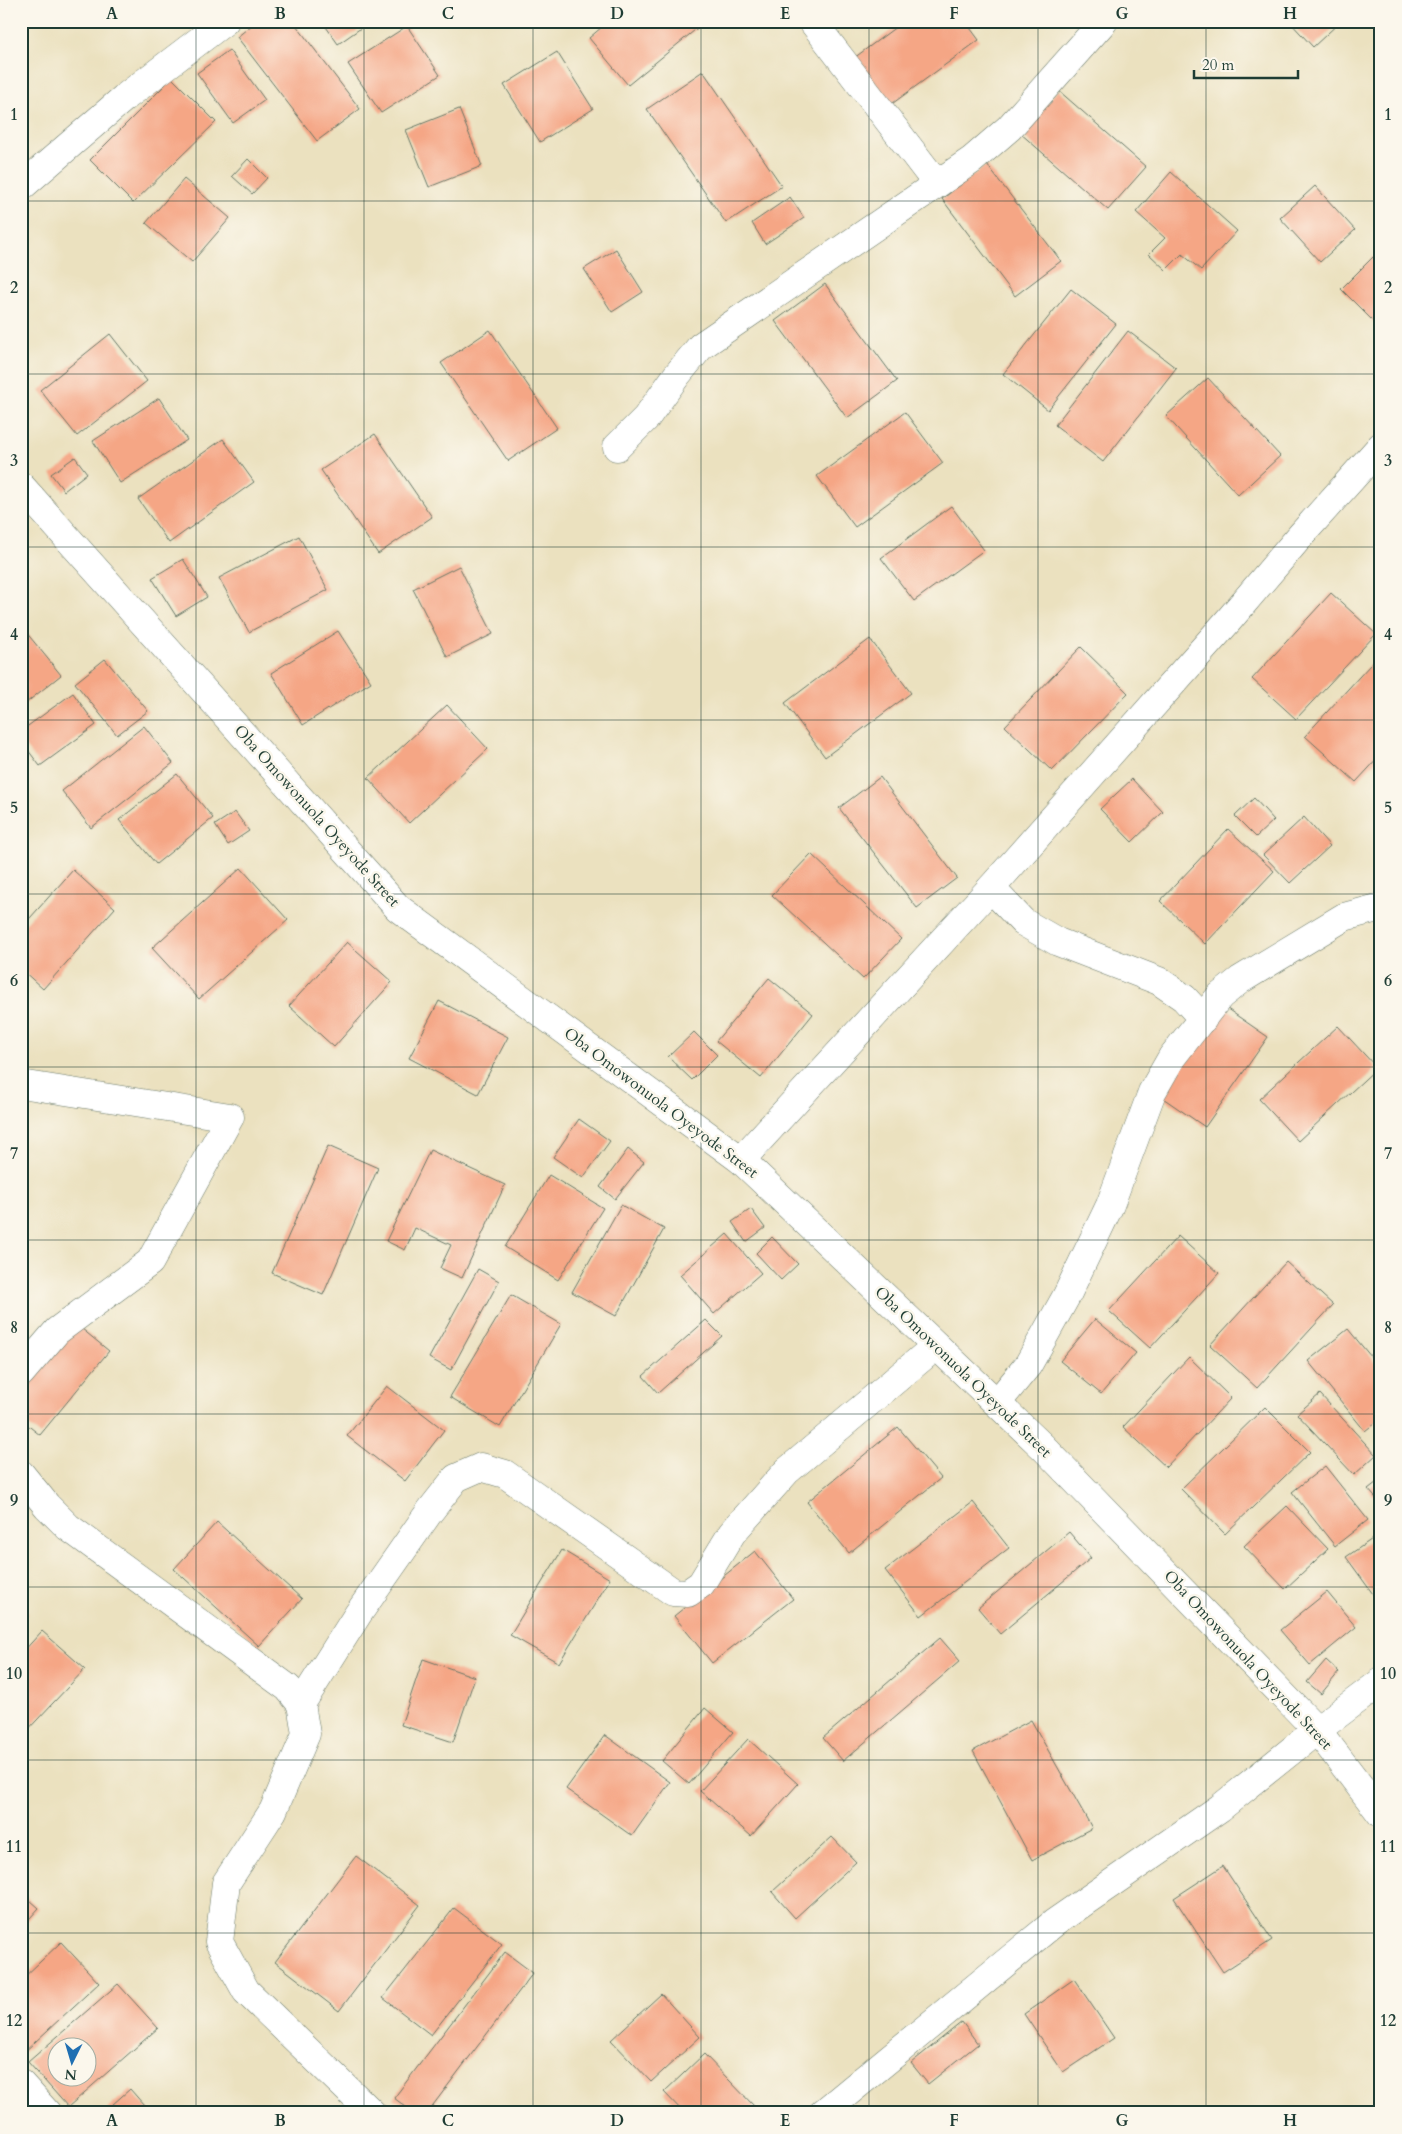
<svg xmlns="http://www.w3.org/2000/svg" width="1402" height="2134" viewBox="0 0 1402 2134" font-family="Cardo,serif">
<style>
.building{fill:#f5a685;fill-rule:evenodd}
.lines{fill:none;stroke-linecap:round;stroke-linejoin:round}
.street-casing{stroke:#667665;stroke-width:29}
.street{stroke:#fff;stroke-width:28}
.grid{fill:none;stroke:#1f3d34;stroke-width:1;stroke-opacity:0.55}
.labels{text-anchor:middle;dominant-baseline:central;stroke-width:5;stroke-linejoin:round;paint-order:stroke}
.street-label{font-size:16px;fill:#1f3d34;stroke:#fbf7ec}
.neatline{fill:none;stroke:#1f3d34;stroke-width:2}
.grid-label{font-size:16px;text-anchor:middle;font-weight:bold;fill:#1f3d34}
</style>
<rect width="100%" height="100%" fill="#fbf7ec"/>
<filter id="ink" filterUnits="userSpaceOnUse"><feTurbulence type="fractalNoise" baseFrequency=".02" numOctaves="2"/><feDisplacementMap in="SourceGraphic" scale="10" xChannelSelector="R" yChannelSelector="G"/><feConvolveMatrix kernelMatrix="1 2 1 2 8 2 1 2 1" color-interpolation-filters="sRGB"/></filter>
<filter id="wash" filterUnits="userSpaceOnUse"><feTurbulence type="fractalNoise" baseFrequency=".0096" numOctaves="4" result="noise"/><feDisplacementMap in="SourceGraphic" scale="20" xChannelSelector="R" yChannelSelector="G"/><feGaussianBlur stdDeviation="1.12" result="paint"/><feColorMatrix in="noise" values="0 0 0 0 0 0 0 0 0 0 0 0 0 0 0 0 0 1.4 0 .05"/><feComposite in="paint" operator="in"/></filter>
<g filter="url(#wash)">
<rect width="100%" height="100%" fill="#ebe1bf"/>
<g id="blocks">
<!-- building -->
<g class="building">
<polygon points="257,21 293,21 360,109 317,141 237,37"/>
<polygon points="322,21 371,21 338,44"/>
<polygon points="609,21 706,21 628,85 589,38"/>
<polygon points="904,21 965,21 979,40 889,106 854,58"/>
<polygon points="1289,21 1341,21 1313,47"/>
<polygon points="407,26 440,75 381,113 348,64"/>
<polygon points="229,50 265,100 233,123 197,73"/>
<polygon points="557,52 593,109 540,142 504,85"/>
<polygon points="703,71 782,186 726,223 647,109"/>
<polygon points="172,78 216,122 133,203 90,160"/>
<polygon points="1058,90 1146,167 1108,210 1020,133"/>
<polygon points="459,109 482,166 429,187 406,130"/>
<polygon points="248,159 267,178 252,194 232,176"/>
<polygon points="987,165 1061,261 1015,296 942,199"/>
<polygon points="1171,172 1237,231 1201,270 1182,254 1166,270 1149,254 1165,238 1136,212"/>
<polygon points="184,179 230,218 192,262 146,223"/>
<polygon points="1315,186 1355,230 1320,262 1280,218"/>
<polygon points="790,197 804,218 765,244 752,223"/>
<polygon points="616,249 643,292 612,312 584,269"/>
<polygon points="1373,257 1381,264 1381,329 1341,289"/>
<polygon points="825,284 897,381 847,418 775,321"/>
<polygon points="1071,289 1116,324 1048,410 1003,374"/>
<polygon points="490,330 557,428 508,461 441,363"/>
<polygon points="1128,331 1176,368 1103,462 1055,425"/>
<polygon points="110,334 147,381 77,436 40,390"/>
<polygon points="1208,378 1280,456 1238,495 1166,416"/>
<polygon points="159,398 187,440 120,483 93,441"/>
<polygon points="905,412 943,463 855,527 817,476"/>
<polygon points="375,434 432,517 378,554 321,470"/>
<polygon points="223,439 254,482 169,543 138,499"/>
<polygon points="75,457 87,473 64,491 51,474"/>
<polygon points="951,506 984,550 914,601 881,558"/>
<polygon points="299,536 328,590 249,632 219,578"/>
<polygon points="183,559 207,597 176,616 152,578"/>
<polygon points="459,566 493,634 447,657 413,589"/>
<polygon points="1331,593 1376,634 1296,719 1252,679"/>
<polygon points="21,626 61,675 21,707"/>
<polygon points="338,631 371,682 303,725 271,673"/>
<polygon points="870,639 911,693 825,757 785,703"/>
<polygon points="1081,647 1128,693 1052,771 1005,726"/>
<polygon points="1381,653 1381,755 1356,782 1305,736"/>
<polygon points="105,659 148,711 117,735 75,683"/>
<polygon points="73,693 96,725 40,766 21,741 21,731"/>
<polygon points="447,705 488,749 409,823 368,778"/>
<polygon points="144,726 173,763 91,828 62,791"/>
<polygon points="177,774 213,818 156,864 119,820"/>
<polygon points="880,777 957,878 917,908 839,808"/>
<polygon points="1132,779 1163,812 1132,842 1100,809"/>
<polygon points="1254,798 1274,820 1256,837 1235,816"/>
<polygon points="235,812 249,831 228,845 215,825"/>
<polygon points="1304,817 1330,846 1290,883 1263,855"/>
<polygon points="1228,829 1274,871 1205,944 1160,901"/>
<polygon points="811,854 901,939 863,979 772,895"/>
<polygon points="241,868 288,920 199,999 152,948"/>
<polygon points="73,870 115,908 43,989 21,969 21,928"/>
<polygon points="347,942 392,982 334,1047 289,1006"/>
<polygon points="769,978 813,1014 761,1078 716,1041"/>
<polygon points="439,1001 508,1037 478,1094 409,1058"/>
<polygon points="1223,1006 1268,1037 1205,1127 1160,1096"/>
<polygon points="1338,1026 1377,1068 1298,1141 1259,1099"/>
<polygon points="694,1032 717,1055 692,1080 668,1057"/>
<polygon points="579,1119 610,1141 583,1178 553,1157"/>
<polygon points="328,1146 378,1168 323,1295 272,1273"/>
<polygon points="628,1149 644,1162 615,1199 600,1187"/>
<polygon points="430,1150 505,1185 462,1278 440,1268 451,1245 415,1228 405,1250 386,1241"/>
<polygon points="549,1175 603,1208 558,1280 505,1247"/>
<polygon points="621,1205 664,1229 616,1316 572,1292"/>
<polygon points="751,1209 765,1228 746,1242 732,1222"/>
<polygon points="727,1234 761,1273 714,1314 680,1275"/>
<polygon points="1178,1236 1219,1273 1150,1348 1109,1311"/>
<polygon points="772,1237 798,1264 781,1280 756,1253"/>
<polygon points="1286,1262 1333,1305 1257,1388 1210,1345"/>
<polygon points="478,1269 499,1281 451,1370 429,1358"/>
<polygon points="511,1295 561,1324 500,1427 450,1397"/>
<polygon points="1095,1319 1136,1353 1101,1394 1060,1361"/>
<polygon points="706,1320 722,1336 658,1393 643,1376"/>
<polygon points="76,1324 109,1351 40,1435 21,1420 21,1390"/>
<polygon points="1348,1329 1381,1369 1381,1418 1365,1431 1308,1361"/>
<polygon points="1189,1357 1231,1398 1166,1467 1123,1427"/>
<polygon points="387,1386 444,1430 405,1481 347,1436"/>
<polygon points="1320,1394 1376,1455 1354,1475 1297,1414"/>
<polygon points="1265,1407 1310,1452 1225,1534 1181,1489"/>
<polygon points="898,1427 941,1478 849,1553 807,1502"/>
<polygon points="1325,1466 1368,1520 1335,1546 1292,1492"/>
<polygon points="1381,1479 1381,1504 1368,1489"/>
<polygon points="973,1502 1009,1548 921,1616 885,1570"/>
<polygon points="1287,1506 1328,1549 1285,1589 1244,1546"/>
<polygon points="217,1522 302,1599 259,1646 174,1569"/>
<polygon points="1069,1532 1091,1558 1000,1634 978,1608"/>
<polygon points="1381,1533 1381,1605 1346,1557"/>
<polygon points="562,1550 610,1579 559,1663 510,1635"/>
<polygon points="755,1551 793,1599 712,1663 674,1616"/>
<polygon points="1327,1592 1356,1627 1310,1665 1280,1630"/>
<polygon points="21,1607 28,1613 21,1621"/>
<polygon points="42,1631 85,1669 21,1737 21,1654"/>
<polygon points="940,1638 960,1661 843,1761 823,1738"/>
<polygon points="423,1659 475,1677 453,1742 401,1725"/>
<polygon points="1326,1660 1339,1672 1321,1694 1307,1682"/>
<polygon points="705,1708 733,1732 689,1784 662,1761"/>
<polygon points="1031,1720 1092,1828 1032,1860 973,1751"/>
<polygon points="605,1735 670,1782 632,1836 566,1789"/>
<polygon points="748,1739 798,1784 751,1836 700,1791"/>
<polygon points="832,1837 856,1862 795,1918 772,1892"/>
<polygon points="356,1856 420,1905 339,2011 275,1962"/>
<polygon points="1223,1866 1272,1940 1223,1972 1174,1898"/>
<polygon points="21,1892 39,1908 21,1928"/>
<polygon points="454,1908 502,1944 431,2035 383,1998"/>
<polygon points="61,1942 99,1983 22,2054 21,1980"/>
<polygon points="505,1952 533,1973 427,2113 414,2113 394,2098"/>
<polygon points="1074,1979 1114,2038 1063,2072 1024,2014"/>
<path d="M118,1984L158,2028L68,2107L28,2062ZM58,2046H88V2076H58Z"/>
<polygon points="661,1994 700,2037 651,2082 611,2040"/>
<polygon points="962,2022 978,2044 928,2084 911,2063"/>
<polygon points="704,2054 754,2106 747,2113 684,2113 664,2092"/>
<polygon points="130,2089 151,2113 103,2113"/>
</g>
</g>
</g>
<g filter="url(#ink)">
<use href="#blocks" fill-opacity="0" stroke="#667665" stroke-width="1"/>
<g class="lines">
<!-- street casing -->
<g class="street-casing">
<g id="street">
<polyline points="812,21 937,184"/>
<polyline points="21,187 124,98 225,21"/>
<polyline points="617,447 646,418 677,375 701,346 972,160 1009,128 1104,21"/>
<polyline points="21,486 398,908 741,1160 1043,1447 1317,1730 1381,1814"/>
<polyline points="991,888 1023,922 1058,942 1159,981 1184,998 1203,1019"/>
<polyline points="21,1084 230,1117 150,1262 57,1331 21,1373"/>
<polyline points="741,1160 991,888 1228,621 1302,534 1381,446"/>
<polyline points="997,1403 1028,1365 1067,1295 1110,1205 1152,1092 1172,1057 1220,996 1240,980 1344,917 1381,907"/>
<polyline points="21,1474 47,1506 68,1527 288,1688 301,1704 306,1734 273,1811 226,1883 219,1942 246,1991 372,2113"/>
<polyline points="301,1704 358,1614 430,1511 456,1478 481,1467 505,1474 673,1592 688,1593 701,1584 732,1533 787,1471 936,1346"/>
<polyline points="21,2084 47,2113"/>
<polyline points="823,2113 1054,1923 1220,1808 1317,1730 1381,1682"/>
</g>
</g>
<!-- street -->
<use href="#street" class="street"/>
</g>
</g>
<!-- grid -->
<path class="grid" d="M196,21V2113M364,21V2113M533,21V2113M701,21V2113M869,21V2113M1038,21V2113M1206,21V2113M21,201H1381M21,374H1381M21,547H1381M21,720H1381M21,894H1381M21,1067H1381M21,1240H1381M21,1414H1381M21,1587H1381M21,1760H1381M21,1933H1381"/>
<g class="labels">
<!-- street labels -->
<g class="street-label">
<text transform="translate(317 816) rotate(48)">Oba Omowonuola Oyeyode Street</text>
<text transform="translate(661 1103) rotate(37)">Oba Omowonuola Oyeyode Street</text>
<text transform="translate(963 1372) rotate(44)">Oba Omowonuola Oyeyode Street</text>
<text transform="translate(1248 1660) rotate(47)">Oba Omowonuola Oyeyode Street</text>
</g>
</g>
<!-- margin -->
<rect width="1402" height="2134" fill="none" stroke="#fbf7ec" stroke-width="55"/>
<!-- north arrow -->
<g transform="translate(72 2062) rotate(185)"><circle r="24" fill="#fbf7ec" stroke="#a3ada2"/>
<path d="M0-4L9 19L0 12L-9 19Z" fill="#1f6fb2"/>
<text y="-8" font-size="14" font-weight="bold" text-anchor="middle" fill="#1f3d34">N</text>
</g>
<!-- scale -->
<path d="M1194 70v8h104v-8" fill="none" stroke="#1f3d34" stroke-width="2.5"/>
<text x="1202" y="70" font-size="15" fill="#1f3d34" stroke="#fbf7ec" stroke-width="4" paint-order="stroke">20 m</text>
<rect x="28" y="28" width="1346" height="2078" class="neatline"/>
<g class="grid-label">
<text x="112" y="19">A</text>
<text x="280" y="19">B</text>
<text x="448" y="19">C</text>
<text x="617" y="19">D</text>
<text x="785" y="19">E</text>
<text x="954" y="19">F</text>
<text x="1122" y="19">G</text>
<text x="1290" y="19">H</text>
<text x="14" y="120">1</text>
<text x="1388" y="120">1</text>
<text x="14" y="293">2</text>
<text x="1388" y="293">2</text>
<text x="14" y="466">3</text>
<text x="1388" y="466">3</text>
<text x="14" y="640">4</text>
<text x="1388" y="640">4</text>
<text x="14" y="813">5</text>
<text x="1388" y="813">5</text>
<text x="14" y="986">6</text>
<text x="1388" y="986">6</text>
<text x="14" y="1159">7</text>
<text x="1388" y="1159">7</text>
<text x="14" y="1333">8</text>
<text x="1388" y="1333">8</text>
<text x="14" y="1506">9</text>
<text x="1388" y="1506">9</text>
<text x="14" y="1679">10</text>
<text x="1388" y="1679">10</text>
<text x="14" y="1852">11</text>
<text x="1388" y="1852">11</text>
<text x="14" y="2026">12</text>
<text x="1388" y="2026">12</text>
<text x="112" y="2126">A</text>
<text x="280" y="2126">B</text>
<text x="448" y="2126">C</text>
<text x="617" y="2126">D</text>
<text x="785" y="2126">E</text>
<text x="954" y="2126">F</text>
<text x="1122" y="2126">G</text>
<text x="1290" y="2126">H</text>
</g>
</svg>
